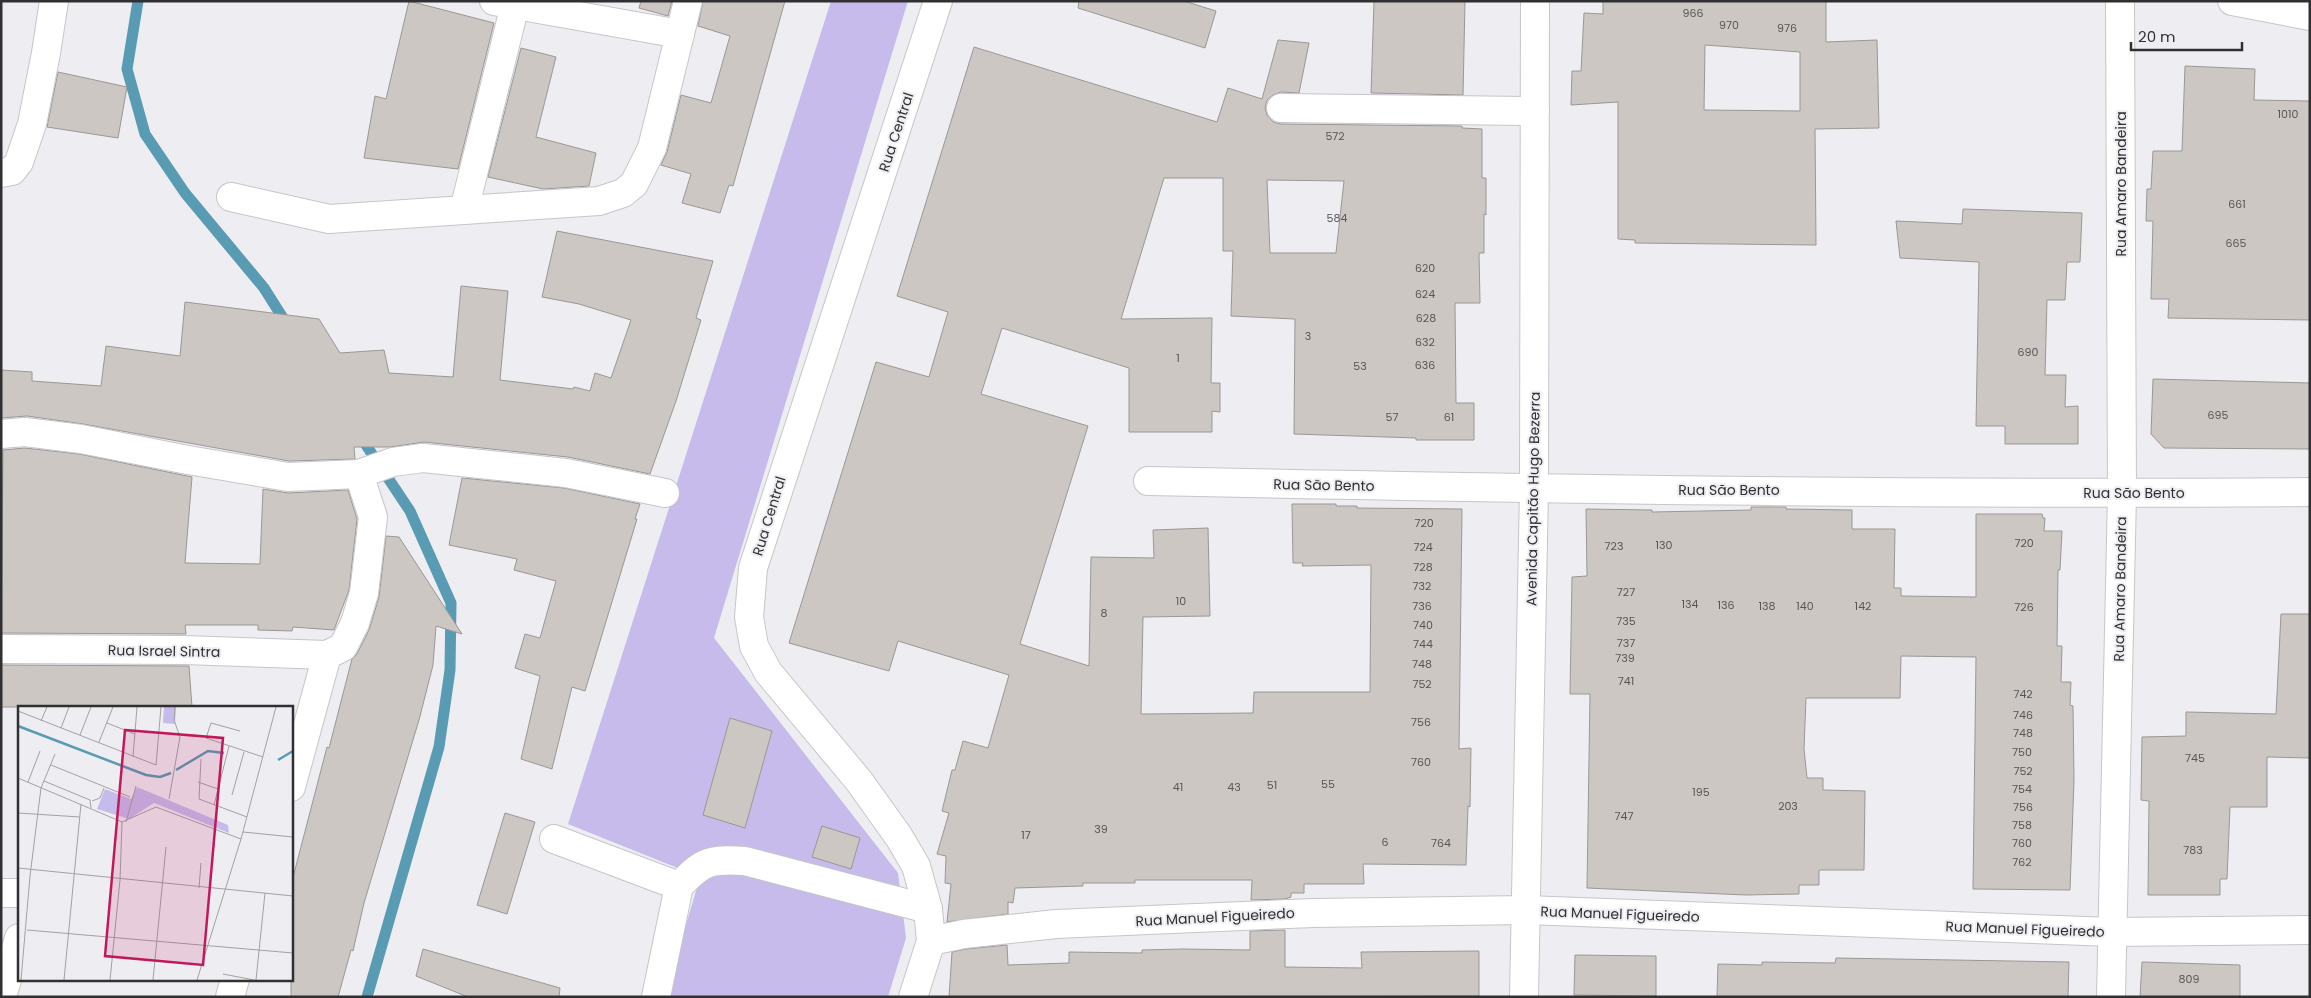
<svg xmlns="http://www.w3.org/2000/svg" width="2311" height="998" viewBox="0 0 2311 998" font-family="Poppins,sans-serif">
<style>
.green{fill:#c6bbeb}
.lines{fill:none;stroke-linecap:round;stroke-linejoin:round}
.stream{stroke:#599bb2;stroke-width:11}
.building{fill:#ccc7c3;stroke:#9c9794;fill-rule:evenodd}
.minor-casing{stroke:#c6c5ca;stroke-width:30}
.minor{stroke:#fff;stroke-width:28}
.labels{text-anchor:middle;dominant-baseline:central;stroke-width:4;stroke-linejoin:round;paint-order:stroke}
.number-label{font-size:11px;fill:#575656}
.street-label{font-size:14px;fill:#303032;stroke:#eeedf2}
.inset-river{fill:none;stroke:#599bb2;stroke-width:2.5}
.inset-road{fill:none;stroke:#a2a1a5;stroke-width:1}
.view{fill:#c2185b;fill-opacity:0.15;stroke:#c2185b;stroke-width:2.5}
.inset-edge{fill:none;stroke:#303032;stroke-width:2.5}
</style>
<rect width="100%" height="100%" fill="#eeedf2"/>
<!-- green -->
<polygon class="green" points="831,1 908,1 714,638 898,873 906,938 888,997 665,997 700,877 568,824"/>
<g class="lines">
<!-- stream -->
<g class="stream">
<polyline points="138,1 127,69 145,134 185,193 264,288 288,326"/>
<polyline points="360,436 410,511 451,603 450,670 439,747 367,997"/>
</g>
</g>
<!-- building -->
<g class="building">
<polygon points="409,1 494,23 458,169 364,158 375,96 386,99"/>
<polygon points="641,1 672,1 668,16 639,8"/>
<polygon points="703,1 785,1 733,186 729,185 720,213 682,203 691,174 661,165 667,152 681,95 711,103 730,36 698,26"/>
<polygon points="1079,1 1184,1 1216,11 1205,48 1078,8"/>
<polygon points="1374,1 1465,1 1463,95 1371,93"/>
<path d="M1603,1H1826V42L1877,40L1879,128L1815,129L1816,245L1635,243V240L1618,239V102L1571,105L1572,71H1581L1584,13L1603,14ZM1705,45L1800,52V111L1704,110Z"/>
<path d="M1278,40L1309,43L1299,93L1281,92L1273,95L1267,100L1265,108L1267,115L1273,122L1281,124L1462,126V128L1482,129V178H1486V215L1484,214V253H1479L1480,303H1455L1456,403H1474V440H1416V438L1294,434L1295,319L1231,316L1233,251H1223V178H1164L1121,319L1212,318L1211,383H1220V412L1212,411V432H1129V368L1002,328L981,394L1088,426L1020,644L1089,666L1091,557L1154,558L1153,530L1208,528L1210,616L1143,617L1141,714L1253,713L1254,692H1370L1371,565L1302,566L1303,563H1293L1292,504H1336V506H1357V508L1462,509L1459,749L1471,748L1470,807L1468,806L1466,865L1363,864L1364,884H1304V893H1291V897L1285,899L1251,900L1252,880H1135V883H1083V886L1015,888L1013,903L1008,902V914L947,922L951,884L945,883L946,856L937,854L949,813L942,811L952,770H955L963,741L988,748L1009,675L898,641L889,671L789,643L876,362L929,377L948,312L897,296L974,47L1217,122L1228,88L1262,99ZM1267,180L1344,181L1336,253H1270Z"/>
<polygon points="521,48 556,57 536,137 596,153 589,186 543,189 488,177"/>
<polygon points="2185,66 2255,69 2254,100 2310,101 2310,320 2168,318 2169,299 2151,299 2153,221 2146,221 2147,189 2151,189 2153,151 2182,151"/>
<polygon points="58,72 127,87 118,138 47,127"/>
<polygon points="1963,209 2082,213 2080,262 2067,262 2065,300 2047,300 2045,375 2066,375 2065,407 2078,406 2078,444 2005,444 2005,426 1976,426 1979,262 1900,258 1896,221 1962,224"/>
<polygon points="557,231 713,261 696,318 701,320 676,401 650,474 568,457 424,442 390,447 354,447 355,459 289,461 83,424 27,416 1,418 1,370 32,372 32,381 101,386 106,346 180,356 185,302 319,319 340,353 384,350 389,373 453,377 461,286 508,291 500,380 573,389 574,387 590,391 595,373 611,378 631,320 579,304 542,297"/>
<polygon points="2153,379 2310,383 2310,449 2164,448 2151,434"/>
<polygon points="25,448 79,454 192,477 185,563 260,564 263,489 288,493 348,490 357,519 349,590 334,630 293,627 292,631 258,630 258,625 185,625 186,634 1,633 3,450"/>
<polygon points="462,478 564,488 640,504 635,519 637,519 585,691 572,687 552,769 521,759 540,676 515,668 525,634 540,638 556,581 514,570 517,559 449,545"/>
<polygon points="1751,507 1786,507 1786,509 1852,510 1852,529 1895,529 1894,588 1901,588 1901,596 1976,597 1976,514 2042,514 2043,518 2045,518 2044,531 2062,531 2060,570 2058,570 2057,646 2062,646 2061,682 2071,682 2070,705 2073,706 2074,780 2070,890 1973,889 1976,657 1901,656 1900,698 1806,698 1804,749 1807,778 1823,778 1823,790 1865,791 1864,870 1819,870 1819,885 1799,885 1799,894 1746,895 1587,888 1590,694 1570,694 1572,577 1587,576 1586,509 1652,510 1652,512 1751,510"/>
<polygon points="386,536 399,537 462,634 436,626 433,665 419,720 364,903 353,951 351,950 338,997 291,997 291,885 327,747 329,748 352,659 357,654 369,630 379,597"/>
<polygon points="2281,614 2310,614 2310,758 2267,757 2267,807 2230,807 2227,879 2220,879 2220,895 2148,895 2149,801 2141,800 2142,737 2186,736 2186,712 2276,714"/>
<polygon points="1,665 189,666 192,707 1,707"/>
<polygon points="730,718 772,731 745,828 703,815"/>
<polygon points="505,813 535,822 507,914 477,905"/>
<polygon points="822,826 860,838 851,869 812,857"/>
<polygon points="1285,930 1285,967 1362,968 1361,952 1479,951 1479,996 949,997 952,952 966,949 1007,945 1008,965 1069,963 1069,952 1142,953 1142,950 1183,949 1250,950 1250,931"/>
<polygon points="423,949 560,988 559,997 468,997 416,976"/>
<polygon points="1575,955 1656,956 1656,996 1574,995"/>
<polygon points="1836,958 2069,962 2068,997 1717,997 1718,964 1762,965 1762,962 1835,963"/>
<polygon points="2142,962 2240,965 2240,997 2140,997"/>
</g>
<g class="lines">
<!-- minor casing -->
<g class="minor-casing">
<g id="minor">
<polyline points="494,1 680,34"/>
<polyline points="2232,1 2310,16"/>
<polyline points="1281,108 1535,111"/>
<polyline points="1,173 12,171 19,162 32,124 46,53 54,1"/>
<polyline points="231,197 329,219 599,201 623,193 634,184 652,148 688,1"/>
<polyline points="464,210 515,5"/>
<polyline points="1,434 25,432 81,439 188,460 288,477 359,474 393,462 423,458 566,473 665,493"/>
<path d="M1148,481C1535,489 1922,495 2310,492"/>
<polyline points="1,649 184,650 327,655"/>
<polyline points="291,787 327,655 343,647 355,623 364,593 373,517 359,474"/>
<path d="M554,839L679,886C704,860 710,859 745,861L928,909"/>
<polyline points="1,893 19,893"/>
<polyline points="931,941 964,934 1056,924 1313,913 1526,910 2112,932 2310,930"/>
<polyline points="2,997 19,938"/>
<polyline points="230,997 235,979"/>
<polyline points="656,997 679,886"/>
<polyline points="913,997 931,941 928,909 916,866 899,837 859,781 768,672 754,646 749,617 753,568 938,1"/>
<polyline points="1524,997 1534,489 1535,1"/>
<polyline points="2111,997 2122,494 2120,1"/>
</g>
</g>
<!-- minor -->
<use href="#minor" class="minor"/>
</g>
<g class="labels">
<!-- number labels -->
<g class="number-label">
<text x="1693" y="13">966</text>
<text x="1729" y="25">970</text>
<text x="1787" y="28">976</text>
<text x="2288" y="114">1010</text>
<text x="1335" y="136">572</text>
<text x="2237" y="204">661</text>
<text x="1337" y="218">584</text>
<text x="2236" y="243">665</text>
<text x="1425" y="268">620</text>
<text x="1425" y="294">624</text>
<text x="1426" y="318">628</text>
<text x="1308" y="336">3</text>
<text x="1425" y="342">632</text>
<text x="2028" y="352">690</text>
<text x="1178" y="358">1</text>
<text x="1425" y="365">636</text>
<text x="1360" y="366">53</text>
<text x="2218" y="415">695</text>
<text x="1392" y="417">57</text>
<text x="1449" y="417">61</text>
<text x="1424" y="523">720</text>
<text x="2024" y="543">720</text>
<text x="1664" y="545">130</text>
<text x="1614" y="546">723</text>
<text x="1423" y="547">724</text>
<text x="1423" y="567">728</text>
<text x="1422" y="586">732</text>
<text x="1626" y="592">727</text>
<text x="1181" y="601">10</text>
<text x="1690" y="604">134</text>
<text x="1726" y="605">136</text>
<text x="1422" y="606">736</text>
<text x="1767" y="606">138</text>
<text x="1805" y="606">140</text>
<text x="1863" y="606">142</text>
<text x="2024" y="607">726</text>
<text x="1104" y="613">8</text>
<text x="1626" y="621">735</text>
<text x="1423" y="625">740</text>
<text x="1626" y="643">737</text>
<text x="1423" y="644">744</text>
<text x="1625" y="658">739</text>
<text x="1422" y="664">748</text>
<text x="1626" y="681">741</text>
<text x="1422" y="684">752</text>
<text x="2023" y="694">742</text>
<text x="2023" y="715">746</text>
<text x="1421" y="722">756</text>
<text x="2023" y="733">748</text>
<text x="2022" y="752">750</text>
<text x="2195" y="758">745</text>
<text x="1421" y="762">760</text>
<text x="2023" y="771">752</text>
<text x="1328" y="784">55</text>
<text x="1272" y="785">51</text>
<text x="1178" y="787">41</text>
<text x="1234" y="787">43</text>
<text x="2022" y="789">754</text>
<text x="1701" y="792">195</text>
<text x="1788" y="806">203</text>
<text x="2023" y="807">756</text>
<text x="1624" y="816">747</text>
<text x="2022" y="825">758</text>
<text x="1101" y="829">39</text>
<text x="1026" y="835">17</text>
<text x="1385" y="842">6</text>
<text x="1441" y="843">764</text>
<text x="2022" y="843">760</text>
<text x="2193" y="850">783</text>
<text x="2022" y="862">762</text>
<text x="2189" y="979">809</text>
</g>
<!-- street labels -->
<g class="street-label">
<text transform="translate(896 132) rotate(-72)">Rua Central</text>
<text transform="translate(2121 184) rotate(-90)">Rua Amaro Bandeira</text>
<text transform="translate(1324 485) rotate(1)">Rua São Bento</text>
<text x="1729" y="490">Rua São Bento</text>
<text x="2134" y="493">Rua São Bento</text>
<text transform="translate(1533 499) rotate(-89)">Avenida Capitão Hugo Bezerra</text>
<text transform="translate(769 516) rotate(-73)">Rua Central</text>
<text transform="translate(2120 589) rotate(-89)">Rua Amaro Bandeira</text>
<text transform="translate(164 651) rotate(1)">Rua Israel Sintra</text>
<text transform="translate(1620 914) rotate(2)">Rua Manuel Figueiredo</text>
<text transform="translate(1215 917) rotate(-3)">Rua Manuel Figueiredo</text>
<text transform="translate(2025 929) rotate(2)">Rua Manuel Figueiredo</text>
</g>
</g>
<!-- overview -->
<g transform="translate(18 706)">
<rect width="275" height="275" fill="#eeedf2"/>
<path d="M146,1H158L157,18L145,17ZM119,81L210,119L211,127L136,97L111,113L79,103L87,83L113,93Z" fill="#c6bbeb"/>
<path class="inset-river" d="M0,20L128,69L142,71L153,67M260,54L275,45M158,64L190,45L206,47"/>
<path class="inset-road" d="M0,5L138,59L143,1M23,15L29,1M89,17L117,28M43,22L51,1M222,25L193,17L188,32L245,51M62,29L73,1M81,36L95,1M115,51L119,1M183,53L181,93L229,111M33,59L112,91M0,72L104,116L138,101L223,133M26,75L72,94L73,102M10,76L22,45M180,76L200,83M214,89L226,46M151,93L162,31L156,14L157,1M74,95L82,92L86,82M196,99L211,40M0,107L62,111M108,116L118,80M225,126L275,131M0,162L275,190M181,182L183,157M9,224L275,247M205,268L236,274M3,274L12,170L23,82L37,48M46,274L63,98M92,274L102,174L104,116M135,274L148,141M179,274L223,133L258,1M238,274L247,187"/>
<path class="view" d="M107,24L205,32L185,259L87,250Z"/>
<rect width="275" height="275" class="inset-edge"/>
</g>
<!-- border -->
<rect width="2311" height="998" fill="none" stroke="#303032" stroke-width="5"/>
<!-- scale -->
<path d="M2131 42v8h111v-8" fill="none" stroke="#303032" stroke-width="2.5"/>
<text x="2138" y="42" font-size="15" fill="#303032" stroke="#eeedf2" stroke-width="4" paint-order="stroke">20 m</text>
</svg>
